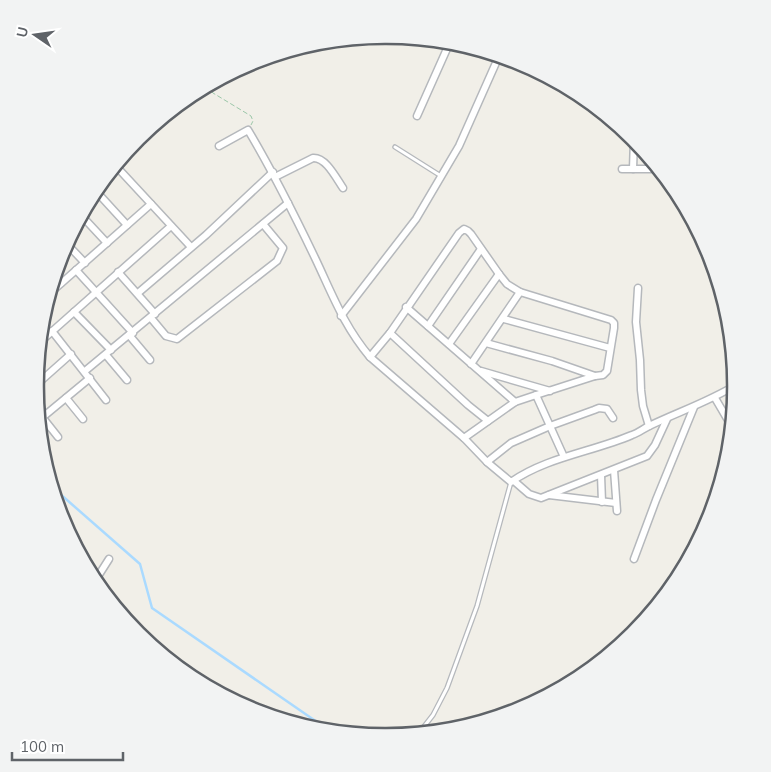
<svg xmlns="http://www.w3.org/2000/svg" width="771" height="772" viewBox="0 0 771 772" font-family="Mulish,sans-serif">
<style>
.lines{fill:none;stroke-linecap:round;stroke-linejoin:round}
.stream{stroke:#aadaff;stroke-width:2.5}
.service-casing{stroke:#b5b8bc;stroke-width:5.5}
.minor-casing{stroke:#b5b8bc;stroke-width:9}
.path{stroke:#9cc7a9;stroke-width:1;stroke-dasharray:5 2.5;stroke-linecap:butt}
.service{stroke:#fff;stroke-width:3}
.minor{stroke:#fff;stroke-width:6}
.rim{fill:none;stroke:#5f6368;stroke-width:2.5}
</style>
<rect width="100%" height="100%" fill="#f1efe8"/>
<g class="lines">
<!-- stream -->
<polyline class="stream" points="51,486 140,564 152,608 330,731"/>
<!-- service casing -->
<g class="service-casing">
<g id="service">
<polyline points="395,147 441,176"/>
<polyline points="419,733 433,715 447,688 477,606 511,482"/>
</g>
</g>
<!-- minor casing -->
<g class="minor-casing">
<g id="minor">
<polyline points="417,116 450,42"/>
<path d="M219,146L248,130C273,172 295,216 316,260C333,296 344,326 370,357"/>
<polyline points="115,165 191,247"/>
<polyline points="622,169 659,169"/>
<polyline points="633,169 634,139"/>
<path d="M275,177L313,158C326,157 336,178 343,188"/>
<polyline points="95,190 127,225"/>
<polyline points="81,215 107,243"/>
<polyline points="66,243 85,263"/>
<polyline points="76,270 133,333"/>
<polyline points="118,272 155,314"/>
<polyline points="55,276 61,283"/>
<polyline points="638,288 636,322 640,360 641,390 643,406 649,426"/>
<polyline points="138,293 206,235 273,172"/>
<polyline points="49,294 151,204"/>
<polyline points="406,307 515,402"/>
<polyline points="74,312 111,350"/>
<polyline points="341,316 416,219 459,146 499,56"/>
<polyline points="151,318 166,336 177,339 277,261 283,248 263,224"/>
<polyline points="504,319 610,348"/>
<polyline points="428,326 481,249"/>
<polyline points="52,331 106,400"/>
<polyline points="390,333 468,405 488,421"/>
<polyline points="129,335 150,360"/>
<polyline points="39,343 171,226"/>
<polyline points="486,343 552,361 595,376 603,375 607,371 614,328 614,323 611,320 520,292"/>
<polyline points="449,344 499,274"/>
<polyline points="106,355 127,380"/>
<path d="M471,364L520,292L507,284L499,274L471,234L468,231L464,229L459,233L390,333L370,357L464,438L487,462L511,482C547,457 592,452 632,435C638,433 643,429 649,426C678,412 708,402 736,385"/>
<polyline points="85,371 288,203"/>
<polyline points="481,371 550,391"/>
<polyline points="35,386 71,354"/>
<polyline points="536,395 595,376"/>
<polyline points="66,398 83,419"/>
<polyline points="715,398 732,427"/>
<polyline points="43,418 58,437"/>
<polyline points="38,421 90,378"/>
<polyline points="464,438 515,402 536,395 564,457"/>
<polyline points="487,462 511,443 550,426 594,410 599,408 607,409 613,418"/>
<polyline points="614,470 617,511"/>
<polyline points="601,475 602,502"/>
<polyline points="514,481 529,494 541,498 647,456 655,445 667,419"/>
<polyline points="549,495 616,503"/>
<polyline points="634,559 656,500 694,407"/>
<polyline points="95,581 109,559"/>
</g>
</g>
<!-- path -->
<polyline class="path" points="206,86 213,93 251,116 253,121 251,125"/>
<!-- service -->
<use href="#service" class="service"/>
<!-- minor -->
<use href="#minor" class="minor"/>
</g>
<!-- crop -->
<path d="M0 0H771V772H0ZM385 44H386A341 341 0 0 1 727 385V387A341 341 0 0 1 386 728H385A341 341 0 0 1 44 387V385A341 341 0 0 1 385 44Z" fill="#f2f3f3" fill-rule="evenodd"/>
<path class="rim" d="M385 44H386A341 341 0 0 1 727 385V387A341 341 0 0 1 386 728H385A341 341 0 0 1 44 387V385A341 341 0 0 1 385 44Z"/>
<!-- north arrow -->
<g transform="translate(35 35) rotate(283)" stroke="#ffffff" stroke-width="4" paint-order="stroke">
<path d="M0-4L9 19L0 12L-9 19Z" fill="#5f6368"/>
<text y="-8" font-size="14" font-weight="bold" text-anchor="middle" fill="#5f6368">U</text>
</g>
<!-- scale -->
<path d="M12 752v8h111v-8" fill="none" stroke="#5f6368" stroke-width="2.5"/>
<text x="20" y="752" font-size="15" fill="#5f6368" stroke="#ffffff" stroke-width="4" paint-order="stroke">100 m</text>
</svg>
